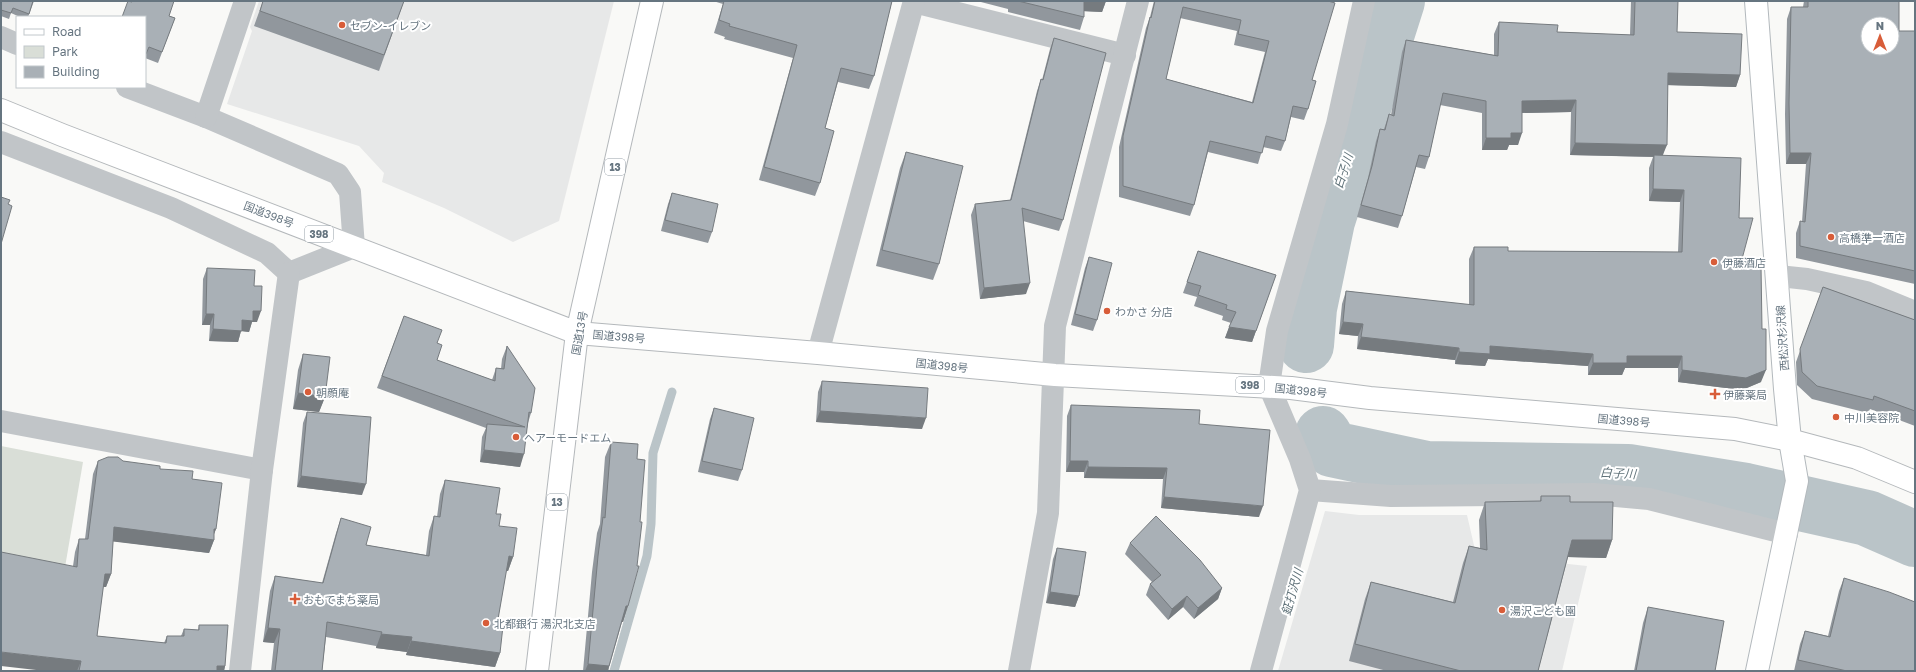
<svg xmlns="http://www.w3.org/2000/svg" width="1916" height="672" font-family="'Golos Text','Noto Sans JP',sans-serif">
	<rect width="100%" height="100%" fill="#f9f9f7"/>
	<!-- built -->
	<g fill="#e7e8e8">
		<path d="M259,1H614L559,221L513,242L444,208L382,182L384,173L359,146L227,104L252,31L250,27Z"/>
		<path d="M1325,511L1359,515H1467L1476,554L1587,566L1562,671H1278Z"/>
	</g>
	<!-- green -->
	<path fill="#d9ded7" d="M1,446L83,462L64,573L1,560Z"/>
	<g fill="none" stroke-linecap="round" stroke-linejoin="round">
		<!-- stream -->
		<path stroke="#bac4c8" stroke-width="9" d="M614,671L647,556L651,524L653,453L672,392"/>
		<!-- river -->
		<g stroke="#bac4c8" stroke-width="56">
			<path d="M1306,345L1309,308L1327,221L1397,1"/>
			<path d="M1323,434L1332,449L1426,469L1628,472L1746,491L1867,518L1915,539"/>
		</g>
		<!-- secondary casing -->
		<g stroke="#b3b9bd" stroke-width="24">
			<path id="secondary" d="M1756,1L1785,389L1790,440L1797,481L1757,671"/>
		</g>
		<!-- highway casing -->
		<g stroke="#b4b8bb" stroke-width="24">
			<g id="highway">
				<path d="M1,110L62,135L577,333L818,353L1055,375L1291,388L1370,398L1735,429L1790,440L1857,458L1915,482"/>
				<path d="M537,671L577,333L652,1"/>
			</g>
		</g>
		<!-- street -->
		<g stroke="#c1c5c8" stroke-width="22">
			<path d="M914,2L1125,55"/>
			<path d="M1,37L17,44"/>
			<path d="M127,87L206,117L338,174L350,192L354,247L289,273"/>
			<path d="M206,117L245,1"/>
			<path d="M1,142L171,208L267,253L289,273"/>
			<path d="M1778,276L1807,279L1866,292L1915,312"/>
			<path d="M818,353L914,1"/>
			<path d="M1,421L262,470"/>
			<path d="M1310,490L1391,496L1594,494L1649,499L1787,534"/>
			<path d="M240,671L262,470L289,273"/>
			<path d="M1019,671L1048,513L1055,326L1138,1"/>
			<path d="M1261,671L1310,490L1300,459L1269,386L1277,331L1337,124L1364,1"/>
		</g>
		<!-- secondary -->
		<use href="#secondary" stroke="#fff" stroke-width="22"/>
		<!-- highway -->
		<use href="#highway" stroke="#fff" stroke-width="22"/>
	</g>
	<!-- wall -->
	<g fill="#91979d" fill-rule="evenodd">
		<path d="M1,1H34L28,17H20L11,13L9,19L1,16Z"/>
		<path d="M263,1H404L379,71L254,26Z"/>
		<path d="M713,1H892L874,76L869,89L838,82L825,128L820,183L815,196L759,180L793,58L724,39L725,37L714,33L723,4Z"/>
		<path d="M977,1H1106L1102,12L1084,11V17L1080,30L1008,12V9Z"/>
		<path d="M1154,1H1328L1312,80L1308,109L1304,120L1291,117L1285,141L1281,151L1263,147L1258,164L1208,152L1194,205L1190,216L1119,197V147L1146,28L1150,17ZM1180,18L1237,31L1234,45L1265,52L1252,102L1166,79Z"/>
		<path d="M1631,1H1678L1677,32L1740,75L1736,87L1668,85L1663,156L1739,218L1742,259L1761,382L1742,390L1678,382V368H1625L1622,375H1588V366L1488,359L1485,366L1455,364V360L1357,349L1358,336L1339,334L1342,304L1346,291L1469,305V259L1474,247L1508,251L1678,252L1680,202L1649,201V168L1653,157L1570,155L1571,112L1522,113L1518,145H1509L1507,150H1482V113L1440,105L1429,157L1425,169L1416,167L1402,216L1398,228L1357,217L1368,178L1376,141L1380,129H1384L1389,114L1391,115L1402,52L1406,40L1494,55V34L1499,22L1557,32L1630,35Z"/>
		<path d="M1804,1H1899V31H1915V284L1796,258V233L1800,221L1802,222L1806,164H1786L1785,114L1787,19L1791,7H1803Z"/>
		<path d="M132,2L175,18L158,63L145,58V17Z"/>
		<path d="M1054,38L1063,220L1059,231L1023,221L1026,294L980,299L971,215L975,204L1010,200L1037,91L1041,79L1042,80L1050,49Z"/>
		<path d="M906,152L939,264L933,280L876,266L900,168Z"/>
		<path d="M672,193L712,232L708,243L661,231L668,204Z"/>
		<path d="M1198,251L1276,275L1252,342L1225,338L1231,323L1222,320L1223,316L1194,306L1197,297L1183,293Z"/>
		<path d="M1089,257L1097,320L1093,331L1071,325L1085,268Z"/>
		<path d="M207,268L254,286L257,322H252L249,332L241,331L238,342L209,341L210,325H202L203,279Z"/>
		<path d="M1823,287L1915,320V426L1870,409L1868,413L1812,399L1797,385L1796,362Z"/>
		<path d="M404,316L437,360L492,380L496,368L501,369L502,359L507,346L531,413L528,423L520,467L480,462L482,437L486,428L377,388Z"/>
		<path d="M303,354L325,397L319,412L293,409L298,370Z"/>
		<path d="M822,381L922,429L816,422L818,392Z"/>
		<path d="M1071,405L1199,424L1259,517L1161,508L1163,479L1084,478V472H1066L1067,416Z"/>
		<path d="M714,408L742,470L738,481L698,472L710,419Z"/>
		<path d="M307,412L362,495L297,487L303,423Z"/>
		<path d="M611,442L628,606L623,622H622L608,671H583L592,572L597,533L600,524L605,457Z"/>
		<path d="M98,461H123L160,469L192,479L216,529L214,534V540L209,553L113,541L111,574L106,587H103L97,636L164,643L167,636H181L184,629L198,630L199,625L225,666L224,671H45L73,566L75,552L79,539H85L93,474Z"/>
		<path d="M445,480L496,514L499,526L513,557L508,571H506L497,625L500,653L495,667L406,655L407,652L376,648V646L326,637L322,671H271L274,643L263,642L270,591L275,576L322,583L336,533L341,518L366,545L426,555L429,531L434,516L437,517L440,494Z"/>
		<path d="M1541,496L1570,502L1612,540L1606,558L1568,557L1538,671H1387L1349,661L1365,599L1371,582L1453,602L1463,563L1469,546L1480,548L1479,520L1485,502L1540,501Z"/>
		<path d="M1130,543L1222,588L1218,599L1194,619L1183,607L1168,620L1146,595L1150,584L1152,582L1125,554Z"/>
		<path d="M1057,548L1079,596L1075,607L1046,603L1053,559Z"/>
		<path d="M1844,578L1915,671H1794L1800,644L1805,631L1828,636L1839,591Z"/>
		<path d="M1648,607L1715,671H1634L1643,623Z"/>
	</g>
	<!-- shaded-wall -->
	<g fill="#767b7f">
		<path d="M1083,1H1106L1102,12L1080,11Z"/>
		<path d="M1668,73L1740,75L1736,87L1664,85Z"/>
		<path d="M1576,100L1571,112L1518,113L1522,101Z"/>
		<path d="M1511,133H1522L1518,145H1509L1507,150H1482L1486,138Z"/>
		<path d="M1575,143L1667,145L1662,157L1570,155Z"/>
		<path d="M1790,153H1811L1806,164H1786Z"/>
		<path d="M1653,189L1684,190L1680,202L1649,201Z"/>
		<path d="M1030,283L1026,294L980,299L984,288Z"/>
		<path d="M253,311H261L257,322H252L249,332L241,331L238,342L209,341L213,329L242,320Z"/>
		<path d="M206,314H214L210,325H202Z"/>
		<path d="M1343,322L1363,324L1358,336L1339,334Z"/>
		<path d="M1229,327L1256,331L1252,342L1225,338Z"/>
		<path d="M1361,337L1459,348L1455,360L1357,349Z"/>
		<path d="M1490,346L1593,354L1588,366L1488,359L1485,366L1455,364L1459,352Z"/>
		<path d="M1627,356H1682L1678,368H1625L1622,375H1588L1593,363Z"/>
		<path d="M1682,370H1766L1761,382L1742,390L1678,382Z"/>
		<path d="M298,393L325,397L319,412L293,409Z"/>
		<path d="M820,411L926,418L922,429L816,422Z"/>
		<path d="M484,450L524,454L520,467L480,462Z"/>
		<path d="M1070,461H1088L1084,472H1066Z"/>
		<path d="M1088,467L1167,468L1163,479L1084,478Z"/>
		<path d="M301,476L366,484L362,495L297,487Z"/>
		<path d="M1164,497L1263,506L1259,517L1161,508Z"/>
		<path d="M114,527L214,529H216L212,539L214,540L209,553L109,541Z"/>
		<path d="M1572,540H1612L1606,558L1566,557Z"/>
		<path d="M509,556L513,557L508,571H504Z"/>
		<path d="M105,574H111L106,587H100Z"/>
		<path d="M1222,588L1218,599L1194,619L1198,608Z"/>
		<path d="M1050,592L1079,596L1075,607L1046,603Z"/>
		<path d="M1187,596L1183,607L1168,620L1172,609Z"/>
		<path d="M626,606H628L623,622H621Z"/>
		<path d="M268,628L280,629L274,643L263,642Z"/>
		<path d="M381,634L412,637L407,652L376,648Z"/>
		<path d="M411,641L500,653L495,667L406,655Z"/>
		<path d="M1,652L81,661L77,671H45L1,666Z"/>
		<path d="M588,664L609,666L608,671H585Z"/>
		<path d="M217,666H225L224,671H215Z"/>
	</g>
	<!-- building -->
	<g fill="#a9b0b6" stroke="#767b7f" fill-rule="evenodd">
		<path d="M1,1H33L29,14L13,8L11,13L1,10Z"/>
		<path d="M128,1L132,2V1H174L169,16L175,18L162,52L149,47L146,54H145V17H122Z"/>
		<path d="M263,1H404L384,55L260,11Z"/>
		<path d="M724,1H892L874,76L841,68L825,128L834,131L820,183L764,167L797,45L729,26L730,24L719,20Z"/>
		<path d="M1018,1H1084V17Z"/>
		<path d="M1155,1H1328L1335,3L1312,80L1316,81L1308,109L1293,106L1285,141L1266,136L1262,153L1210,141L1194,205L1123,186V136L1150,17L1151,18ZM1183,7L1241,20L1238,34L1269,41L1253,103L1166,79Z"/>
		<path d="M1635,1H1678L1677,32L1742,34L1740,75L1668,73L1667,145L1575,143L1576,100L1522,101V133H1511V138H1486V101L1443,93L1429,157L1419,155L1402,216L1361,205L1372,166L1380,129L1385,130L1389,114L1394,116L1406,40L1498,56L1499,22L1558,25L1557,32L1634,35Z"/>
		<path d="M1808,1H1899V31H1915V271L1800,246V221L1805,222L1811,153H1790L1789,103L1791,7H1808ZM1868,24H1892V48H1868Z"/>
		<path d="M1054,38L1106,53L1063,220L1022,208L1030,283L984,288L975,204L1011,200L1041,79L1043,80Z"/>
		<path d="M906,152L963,166L939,264L882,250Z"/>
		<path d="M1654,155L1741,158L1739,218H1753L1742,259L1761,266L1762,329H1766V370L1746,378L1682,370V356H1627V363H1593V354L1490,346V354L1459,352V348L1361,337L1363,324L1343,322L1346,291L1474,305V247H1508V251L1682,252L1684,190L1653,189Z"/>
		<path d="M672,193L718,204L712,232L665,220Z"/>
		<path d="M1,197L10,200L8,204L12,206L1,244Z"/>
		<path d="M1198,251L1276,275L1256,331L1229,327L1236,312L1226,309L1227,305L1198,295L1201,286L1187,282Z"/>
		<path d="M1089,257L1112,263L1097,320L1075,314Z"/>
		<path d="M207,268L255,270L254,286H262L261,311H253V321L242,320V331L213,329L214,314H206Z"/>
		<path d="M1823,287L1915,320V411L1874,396L1873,400L1817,386L1802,372L1800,349Z"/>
		<path d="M404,316L442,330L437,343L442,345L437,360L495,381L496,368L504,369L507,346L535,388L531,413L529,412L524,454L484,450L487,424L525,427L382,376Z"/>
		<path d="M303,354L330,357L325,397L298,393Z"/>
		<path d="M822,381L928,388L926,418L820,411Z"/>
		<path d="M1071,405L1200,410L1199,424L1270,430L1263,506L1164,497L1167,468L1088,467V461H1070Z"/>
		<path d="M714,408L754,418L742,470L702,461Z"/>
		<path d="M307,412L371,417L366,484L301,476Z"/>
		<path d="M611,442L638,444L637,459L645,460L640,522H642L637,566H639L628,606H626L609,666L588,664L598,556L603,517L605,518Z"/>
		<path d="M108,457H118L123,461L160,466V469L193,471L192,479L222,483L216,529H214V540L114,527L111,574H105L97,636L166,643L167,636H184V629L199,630V625H228L225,666H217V671H79L81,661L1,652V552L77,567L79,539H88L98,461Z"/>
		<path d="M445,480L500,488L496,514H501L499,526L517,528L513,557L509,556L497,625L503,626L500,653L411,641L412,637L381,634L382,632L327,622L322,671H275L280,629L268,628L275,576L323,583L341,518L371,527L366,545L429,556L434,516L440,517Z"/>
		<path d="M1541,496H1570V502H1613L1612,540H1572L1538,671H1461L1355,644L1371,582L1455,603L1469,546L1487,550L1485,502L1541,501Z"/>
		<path d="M1156,516L1200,560L1222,588L1198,608L1187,596L1172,609L1150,584L1161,575L1130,543Z"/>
		<path d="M1057,548L1086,552L1079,596L1050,592Z"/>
		<path d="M1844,578L1889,592L1915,602V671H1847L1798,660L1805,631L1830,637Z"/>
		<path d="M1648,607L1724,621L1715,671H1636Z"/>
	</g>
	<!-- markers -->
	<g fill="#d85d39" stroke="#fff" stroke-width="1.5">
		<circle cx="342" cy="25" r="4"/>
		<circle cx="1831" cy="237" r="4"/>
		<circle cx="1714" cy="262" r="4"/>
		<circle cx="1107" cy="311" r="4"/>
		<circle cx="308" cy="392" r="4"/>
		<path d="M1713 388h4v4h4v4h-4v4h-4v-4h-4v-4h4z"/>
		<circle cx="1836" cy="417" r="4"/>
		<circle cx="516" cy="437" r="4"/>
		<path d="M293 593h4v4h4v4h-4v4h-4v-4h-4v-4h4z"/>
		<circle cx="1502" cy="610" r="4"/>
		<circle cx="486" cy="623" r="4"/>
	</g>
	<g text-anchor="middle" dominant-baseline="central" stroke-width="4" stroke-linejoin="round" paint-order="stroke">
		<!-- shield labels -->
		<g fill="#fff" stroke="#949ea6" stroke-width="1">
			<rect x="605" y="159" width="20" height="16" rx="3"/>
			<rect x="305" y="226" width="28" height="16" rx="3"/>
			<rect x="1236" y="377" width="28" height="16" rx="3"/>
			<rect x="547" y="494" width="20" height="16" rx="3"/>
		</g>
		<g font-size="10" font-weight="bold" fill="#667580">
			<text x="615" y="167">13</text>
			<text x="319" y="234">398</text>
			<text x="1250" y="385">398</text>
			<text x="557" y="502">13</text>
		</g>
		<!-- poi labels -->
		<g font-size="11" fill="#667580" stroke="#fff" text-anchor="start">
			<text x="350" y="25">セブン-イレブン</text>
			<text x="1839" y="237">高橋準一酒店</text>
			<text x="1722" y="262">伊藤酒店</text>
			<text x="1115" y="311">わかさ 分店</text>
			<text x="316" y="392">朝顔庵</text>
			<text x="1723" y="394">伊藤薬局</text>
			<text x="1844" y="417">中川美容院</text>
			<text x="524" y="437">ヘアーモードエム</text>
			<text x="303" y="599">おもてまち薬局</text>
			<text x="1510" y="610">湯沢こども園</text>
			<text x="494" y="623">北都銀行 湯沢北支店</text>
		</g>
		<!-- street labels -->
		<g font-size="11" fill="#667580" stroke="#fff">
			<text transform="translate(269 214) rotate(21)">国道398号</text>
			<text transform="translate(579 333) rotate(-80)">国道13号</text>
			<text transform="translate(619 336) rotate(5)">国道398号</text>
			<text transform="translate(1782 338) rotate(-94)">西松沢杉沢線</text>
			<text transform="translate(942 365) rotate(6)">国道398号</text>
			<text transform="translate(1301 390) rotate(6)">国道398号</text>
			<text transform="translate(1624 420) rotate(5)">国道398号</text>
		</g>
		<!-- water labels -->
		<g font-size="12" font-style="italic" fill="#61737a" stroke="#fff">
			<text transform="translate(1343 171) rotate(-72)">白子川</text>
			<text transform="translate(1618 473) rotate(3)">白子川</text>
			<text transform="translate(1292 592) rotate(-74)">鉦打沢川</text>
		</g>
	</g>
	<!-- border -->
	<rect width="1916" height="672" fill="none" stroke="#667580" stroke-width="4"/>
	<!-- legend -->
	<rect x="16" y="16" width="130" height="72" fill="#ffffff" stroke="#c2c8cc"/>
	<rect x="24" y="29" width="20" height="6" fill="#ffffff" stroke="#c2c8cc"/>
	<text x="52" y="36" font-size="12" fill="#667580">Road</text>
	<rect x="24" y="46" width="20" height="12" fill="#d9ded7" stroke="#c2c8cc"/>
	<text x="52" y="56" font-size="12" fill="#667580">Park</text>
	<rect x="24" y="66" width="20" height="12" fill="#a9b0b6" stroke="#c2c8cc"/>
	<text x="52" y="76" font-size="12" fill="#667580">Building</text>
	<!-- north arrow -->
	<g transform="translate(1880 36)"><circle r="19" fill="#ffffff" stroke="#c2c8cc"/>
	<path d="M0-3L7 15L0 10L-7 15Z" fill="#d85d39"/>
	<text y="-6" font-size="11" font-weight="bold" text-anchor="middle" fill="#667580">N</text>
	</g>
</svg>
